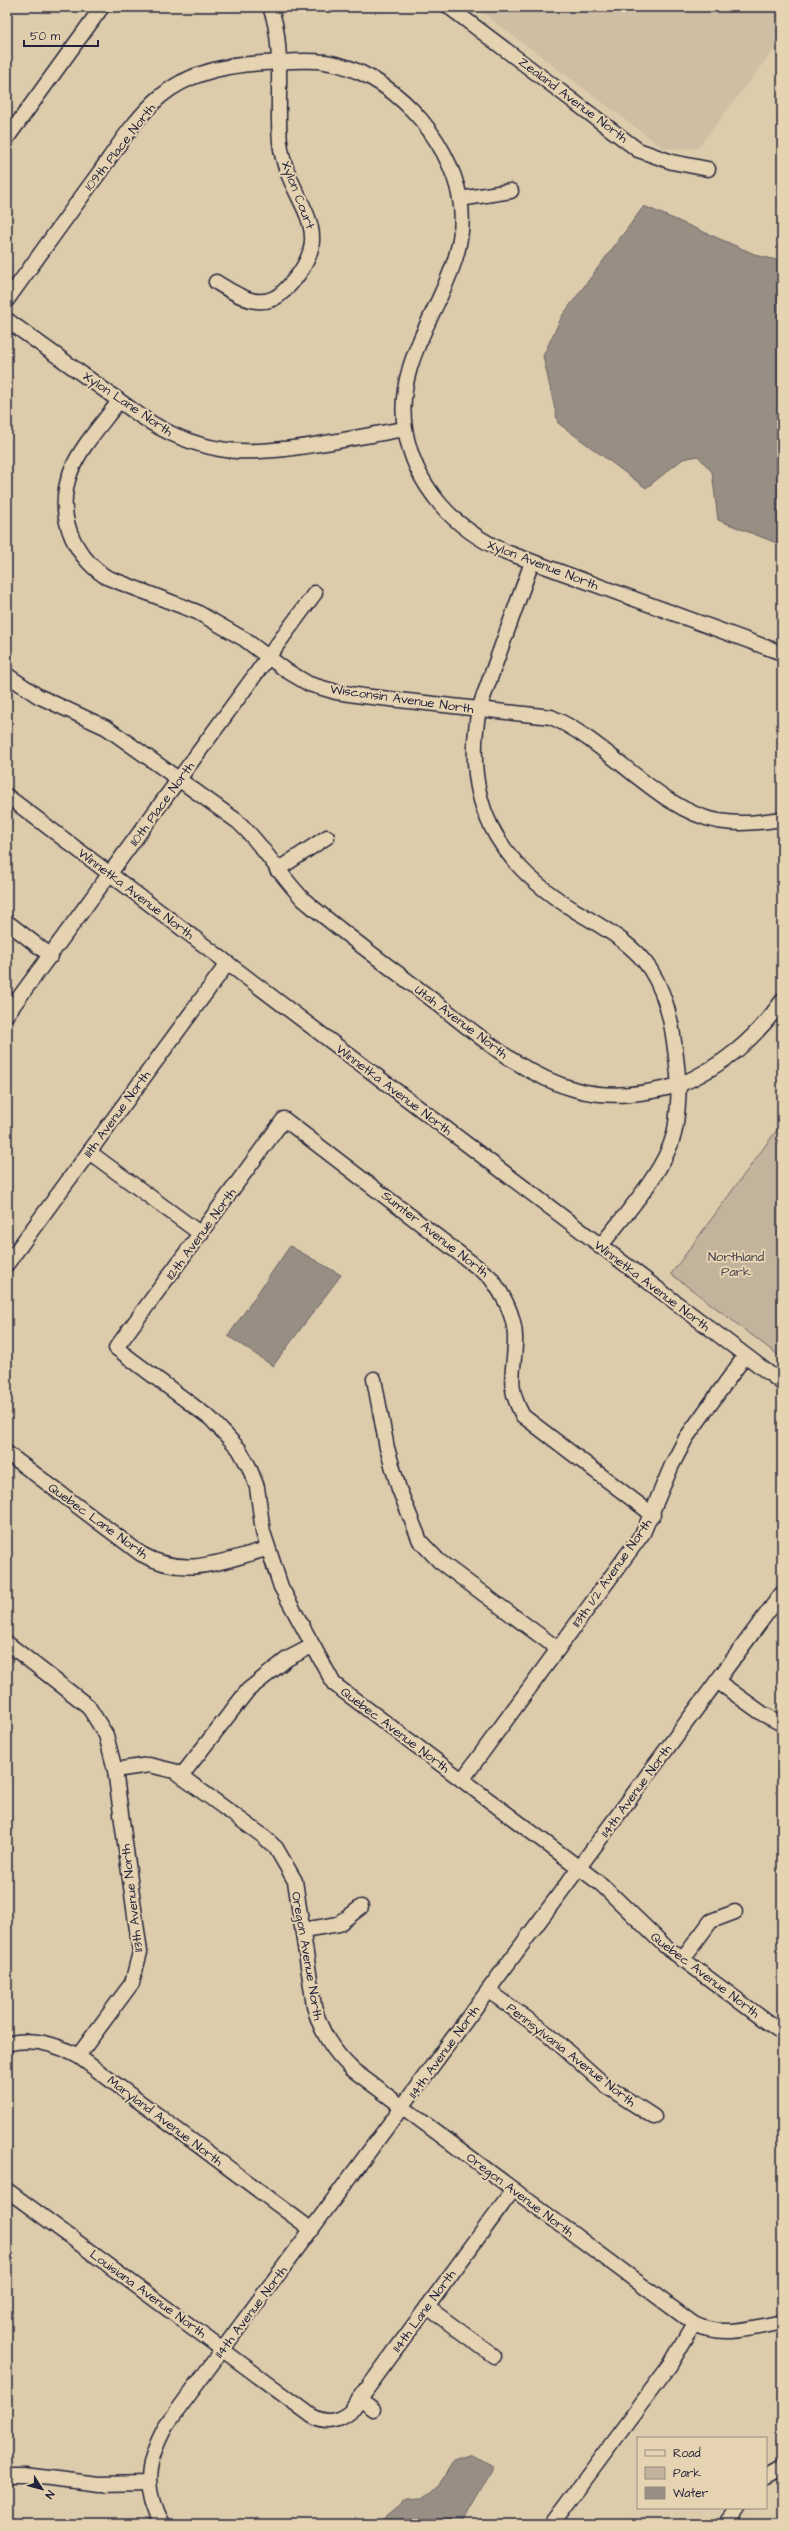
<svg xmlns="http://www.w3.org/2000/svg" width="789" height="2531" font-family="'Architects Daughter',sans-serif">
	<rect width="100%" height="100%" fill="#ddccac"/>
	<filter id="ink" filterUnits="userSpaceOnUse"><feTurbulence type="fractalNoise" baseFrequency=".025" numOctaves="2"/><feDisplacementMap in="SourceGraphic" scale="8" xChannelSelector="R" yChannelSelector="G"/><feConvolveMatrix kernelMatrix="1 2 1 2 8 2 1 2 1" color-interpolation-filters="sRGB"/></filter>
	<g filter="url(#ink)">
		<!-- built -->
		<path fill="#cebea3" d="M475,7H782V39L698,148H663Z"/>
		<!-- green -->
		<path fill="#c2b39c" stroke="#726a6c" d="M782,1123V1358L671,1274Z"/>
		<!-- water -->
		<g fill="#988e83" stroke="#696366">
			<path d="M644,206L759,256L782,261V545L718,520L712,472L698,456L683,459L646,488L558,423L543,356L562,316Z"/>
			<path d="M290,1246L341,1275L273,1366L228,1336Z"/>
			<path d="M472,2454L494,2468L462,2524H390L383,2519L406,2500C432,2501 442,2482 453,2460Z"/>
		</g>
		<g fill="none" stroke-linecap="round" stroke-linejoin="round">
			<!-- minor casing -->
			<g stroke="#22223b" stroke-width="17">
				<g id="minor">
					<path d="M449,7L638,150L672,162L708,169"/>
					<path d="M7,138L102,7"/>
					<path d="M460,199L511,191"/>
					<path d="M216,282C237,295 262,313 284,291C346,229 287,206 280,142C276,102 285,43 270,7"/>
					<path d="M7,300C38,257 68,215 99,173C118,146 136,117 161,96C189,72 227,65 263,63C284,62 305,59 325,62C390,71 449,137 460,199C475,280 391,343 405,429C415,487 454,529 506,552L782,653"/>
					<path d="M7,320L142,417C166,433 191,444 220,449C271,458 353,437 405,429"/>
					<path d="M119,401C103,423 81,446 71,471C55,512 71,553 106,577L197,612L244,639L287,671L309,684L336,692L363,696L551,717C609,742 660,811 718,821C740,825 761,822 782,819"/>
					<path d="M7,675L38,696L107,728L237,821C263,844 279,875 304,900C344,934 387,965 429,997C475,1032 520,1075 577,1090C611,1099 645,1094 679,1085C675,1046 672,1003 650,969C632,942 600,926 574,910C496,862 462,801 479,709L532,562"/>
					<path d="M7,796L782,1383"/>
					<path d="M277,870L327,837"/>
					<path d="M7,922L51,956"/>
					<path d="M7,1014L315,593"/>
					<path d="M89,1152L201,1234"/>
					<path d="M600,1247C624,1215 664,1173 674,1134C678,1118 678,1102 679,1085C723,1066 754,1040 782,1001"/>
					<path d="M7,1264L227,964"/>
					<path d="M374,1379L387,1448L399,1489L420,1541L439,1561L558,1649"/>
					<path d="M7,1453L141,1554C186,1579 221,1561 267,1549"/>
					<path d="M653,1515L523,1416C504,1382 516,1370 515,1336C514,1313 503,1294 490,1277L284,1119L116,1348L211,1419L239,1449L249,1467L257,1487L263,1532L281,1587L334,1684L602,1885L665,1946L782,2033"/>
					<path d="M7,1643L88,1706L106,1735L115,1770L140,1952L132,1983L78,2056"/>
					<path d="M717,1681L763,1714L782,1724"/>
					<path d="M115,1770L149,1765L174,1771L263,1836L276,1848L295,1881L314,2006C321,2033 333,2051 353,2070L694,2324C722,2338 753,2328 782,2322"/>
					<path d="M182,1775L248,1690L287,1659L312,1646"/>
					<path d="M462,1780L643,1533L672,1465L686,1438L745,1356"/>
					<path d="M303,1930L339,1924L361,1907"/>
					<path d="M682,1960L711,1921L735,1912"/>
					<path d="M489,1991L548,2034L606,2086L654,2117"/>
					<path d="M7,2044C32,2037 56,2044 78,2056L312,2230"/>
					<path d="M7,2190L312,2416C326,2424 338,2422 350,2412L513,2190"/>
					<path d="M427,2307L494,2356"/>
					<path d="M359,2399L373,2409"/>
					<path d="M7,2475H25L99,2484L149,2483"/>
					<path d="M766,2477L782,2468"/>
					<path d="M162,2524C142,2488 147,2460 166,2426L782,1593"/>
					<path d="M552,2524L670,2365L694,2324"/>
					<path d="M726,2524L738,2508"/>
				</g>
			</g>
			<!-- minor -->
			<use href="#minor" stroke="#e5d3b1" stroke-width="14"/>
		</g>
	</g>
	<g text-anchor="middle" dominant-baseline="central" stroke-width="4" stroke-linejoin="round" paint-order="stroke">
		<!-- street labels -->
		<g font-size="13" fill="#22223b" stroke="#e5d3b1">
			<text transform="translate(573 100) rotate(37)">Zealand Avenue North</text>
			<text transform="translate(120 147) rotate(-52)">109th Place North</text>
			<text transform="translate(298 195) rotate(69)">Xylon Court</text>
			<text transform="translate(128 404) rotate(34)">Xylon Lane North</text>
			<text transform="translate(543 565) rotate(21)">Xylon Avenue North</text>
			<text transform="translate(402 699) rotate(8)">Wisconsin Avenue North</text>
			<text transform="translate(162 804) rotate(-54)">110th Place North</text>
			<text transform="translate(136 894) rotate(37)">Winnetka Avenue North</text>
			<text transform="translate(461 1022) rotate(37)">Utah Avenue North</text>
			<text transform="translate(394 1090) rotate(37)">Winnetka Avenue North</text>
			<text transform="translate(117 1114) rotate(-54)">111th Avenue North</text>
			<text transform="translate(201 1234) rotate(-54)">112th Avenue North</text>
			<text transform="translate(435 1234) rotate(38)">Sumter Avenue North</text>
			<text transform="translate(652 1286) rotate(37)">Winnetka Avenue North</text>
			<text transform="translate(98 1521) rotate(36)">Quebec Lane North</text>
			<text transform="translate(612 1573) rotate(-55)">113th 1/2 Avenue North</text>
			<text transform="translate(395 1730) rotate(37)">Quebec Avenue North</text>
			<text transform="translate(636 1791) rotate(-54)">114th Avenue North</text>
			<text transform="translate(132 1898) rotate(-97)">113th Avenue North</text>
			<text transform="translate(307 1956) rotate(80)">Oregon Avenue North</text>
			<text transform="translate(705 1975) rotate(37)">Quebec Avenue North</text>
			<text transform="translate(444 2052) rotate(-54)">114th Avenue North</text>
			<text transform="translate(571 2055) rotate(38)">Pennsylvania Avenue North</text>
			<text transform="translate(165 2121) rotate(37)">Maryland Avenue North</text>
			<text transform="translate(520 2195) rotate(37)">Oregon Avenue North</text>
			<text transform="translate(148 2294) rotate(36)">Louisiana Avenue North</text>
			<text transform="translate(424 2311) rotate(-54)">114th Lane North</text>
			<text transform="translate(251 2312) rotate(-53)">114th Avenue North</text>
		</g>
		<!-- park labels -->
		<g font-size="13" fill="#423f4e" stroke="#e5d3b1">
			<text x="736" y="1257">Northland<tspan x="736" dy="15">Park</tspan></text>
		</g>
	</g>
	<!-- margin -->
	<rect width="789" height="2531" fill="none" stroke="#e5d3b1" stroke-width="24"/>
	<rect x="12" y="12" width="765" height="2507" fill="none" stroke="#22223b" stroke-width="1.5" filter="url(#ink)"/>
	<!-- legend -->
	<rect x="637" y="2437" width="130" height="72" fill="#e5d3b1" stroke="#978c82"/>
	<rect x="645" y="2450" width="20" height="6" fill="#e5d3b1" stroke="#978c82"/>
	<text x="673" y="2457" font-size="12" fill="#22223b">Road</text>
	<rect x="645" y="2467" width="20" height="12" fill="#c2b39c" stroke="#978c82"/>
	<text x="673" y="2477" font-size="12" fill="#22223b">Park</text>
	<rect x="645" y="2487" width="20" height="12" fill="#988e83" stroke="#978c82"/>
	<text x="673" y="2497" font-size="12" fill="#22223b">Water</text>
	<!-- north arrow -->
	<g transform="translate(42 2489) rotate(126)" stroke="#e5d3b1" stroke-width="3" paint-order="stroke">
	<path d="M0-3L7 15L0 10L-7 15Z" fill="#22223b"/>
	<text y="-6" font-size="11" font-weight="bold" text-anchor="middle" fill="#22223b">N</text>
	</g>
	<!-- scale -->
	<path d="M24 40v6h74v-6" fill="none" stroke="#22223b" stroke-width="2"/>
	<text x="30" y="40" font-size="12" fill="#22223b" stroke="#e5d3b1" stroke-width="3" paint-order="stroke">50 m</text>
</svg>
